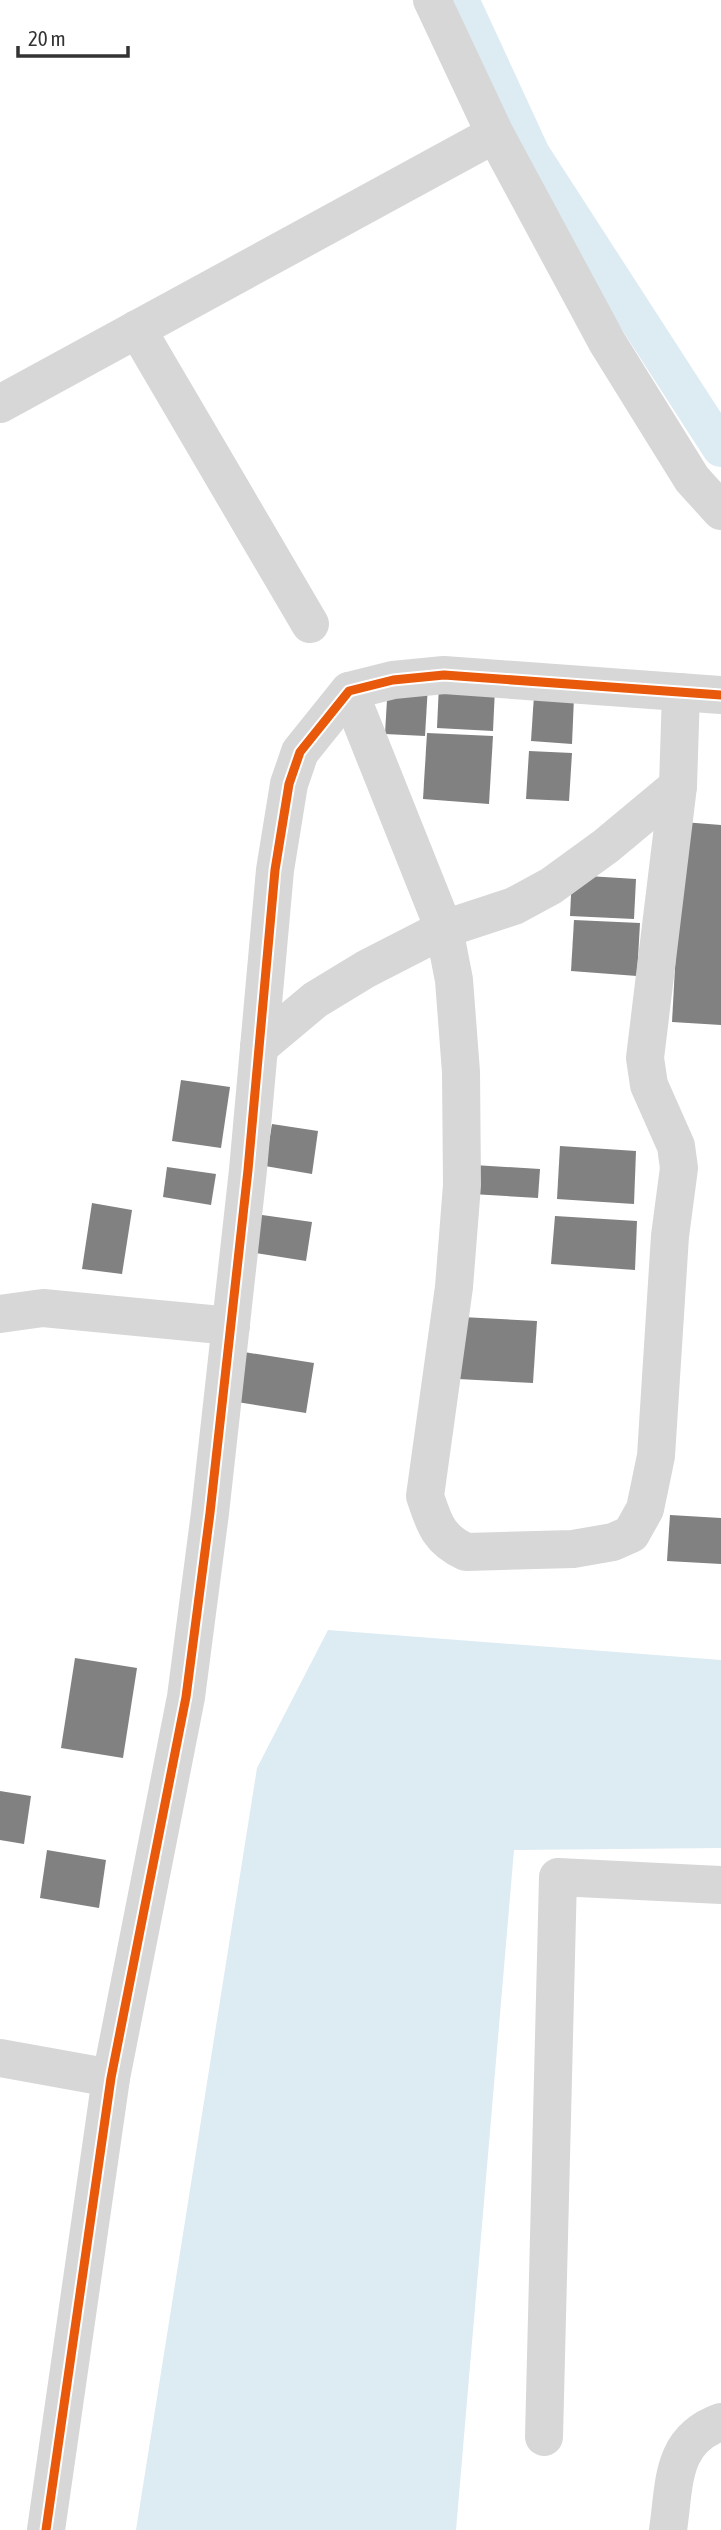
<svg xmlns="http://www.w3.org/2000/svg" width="721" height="2530" font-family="'Asap Condensed',sans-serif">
	<rect width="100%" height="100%" fill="#fff"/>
	<!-- water -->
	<path fill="#ddebf3" d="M328,1630L721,1660V1848L514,1850L456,2530H136L257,1768Z"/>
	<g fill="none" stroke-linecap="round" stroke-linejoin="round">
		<!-- canal -->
		<path stroke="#ddebf3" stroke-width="38" d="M460,0L531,154L721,448"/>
	</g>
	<!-- building -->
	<g fill="#818181">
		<path d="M388,682L428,685L425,736L385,734Z"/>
		<path d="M439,685L495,688L493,731L437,728Z"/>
		<path d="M534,695L574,697L572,744L531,741Z"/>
		<path d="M427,733L493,736L489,804L423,799Z"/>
		<path d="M529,751L572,753L569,801L526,799Z"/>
		<path d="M683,822L721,825V1025L672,1022Z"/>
		<path d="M572,875L636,879L634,919L570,916Z"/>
		<path d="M574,920L640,923L637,976L571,971Z"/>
		<path d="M181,1080L230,1087L221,1148L172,1141Z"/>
		<path d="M272,1124L318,1131L312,1174L265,1166Z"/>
		<path d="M560,1146L636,1151L634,1204L557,1199Z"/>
		<path d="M474,1165L540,1169L538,1198L472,1194Z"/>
		<path d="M167,1167L216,1174L211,1205L163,1197Z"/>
		<path d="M92,1203L132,1210L122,1274L82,1269Z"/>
		<path d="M255,1214L312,1222L306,1261L249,1252Z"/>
		<path d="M555,1216L637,1221L635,1270L551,1264Z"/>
		<path d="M462,1317L537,1321L533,1383L458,1379Z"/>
		<path d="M244,1352L314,1363L306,1413L237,1402Z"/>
		<path d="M670,1515L721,1518V1564L667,1561Z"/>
		<path d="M75,1658L137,1668L123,1758L61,1748Z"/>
		<path d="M0,1791L31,1796L24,1844L0,1840Z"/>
		<path d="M47,1850L106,1860L99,1908L40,1898Z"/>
	</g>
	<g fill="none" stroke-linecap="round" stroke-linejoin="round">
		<!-- minor -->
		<g stroke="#d7d7d7" stroke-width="38">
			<path d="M432,0L495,134L607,342L692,479L721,511"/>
			<path d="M137,329L310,624"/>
			<path d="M0,404L495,134"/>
			<path d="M349,691L444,929L454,980L461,1072L462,1185L454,1287L425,1496C434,1523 438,1539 466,1552L573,1549L613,1542L631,1534L645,1509L656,1456L670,1236L679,1168L676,1146L649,1085L645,1058L678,786L681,692"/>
			<path d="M259,1047L315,1000L366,969L444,929L514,906L551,886L606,846L678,786"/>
			<path d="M0,1314L43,1308L231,1326"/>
			<path d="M0,2058L111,2078"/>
			<path d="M544,2437L558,1877L721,1885"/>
			<path d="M46,2530L111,2078L186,1697L210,1513L248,1170L275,870L289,784L300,752L349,691L393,680L444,675L721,695"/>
			<path d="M668,2530C675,2484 670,2440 721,2422"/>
		</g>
		<!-- cycleway casing -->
		<g stroke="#fff" stroke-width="13">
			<path id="cycleway" d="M46,2530L111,2078L186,1697L210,1513L248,1170L275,870L289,784L300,752L349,691L393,680L444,675L721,695"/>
		</g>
		<!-- cycleway -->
		<use href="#cycleway" stroke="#e8590c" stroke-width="9"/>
	</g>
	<!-- scale -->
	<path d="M18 46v10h110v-10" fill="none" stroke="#333333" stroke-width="3.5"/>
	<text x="28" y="46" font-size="21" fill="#333333" stroke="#ffffff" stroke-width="5" paint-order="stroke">20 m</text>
</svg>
